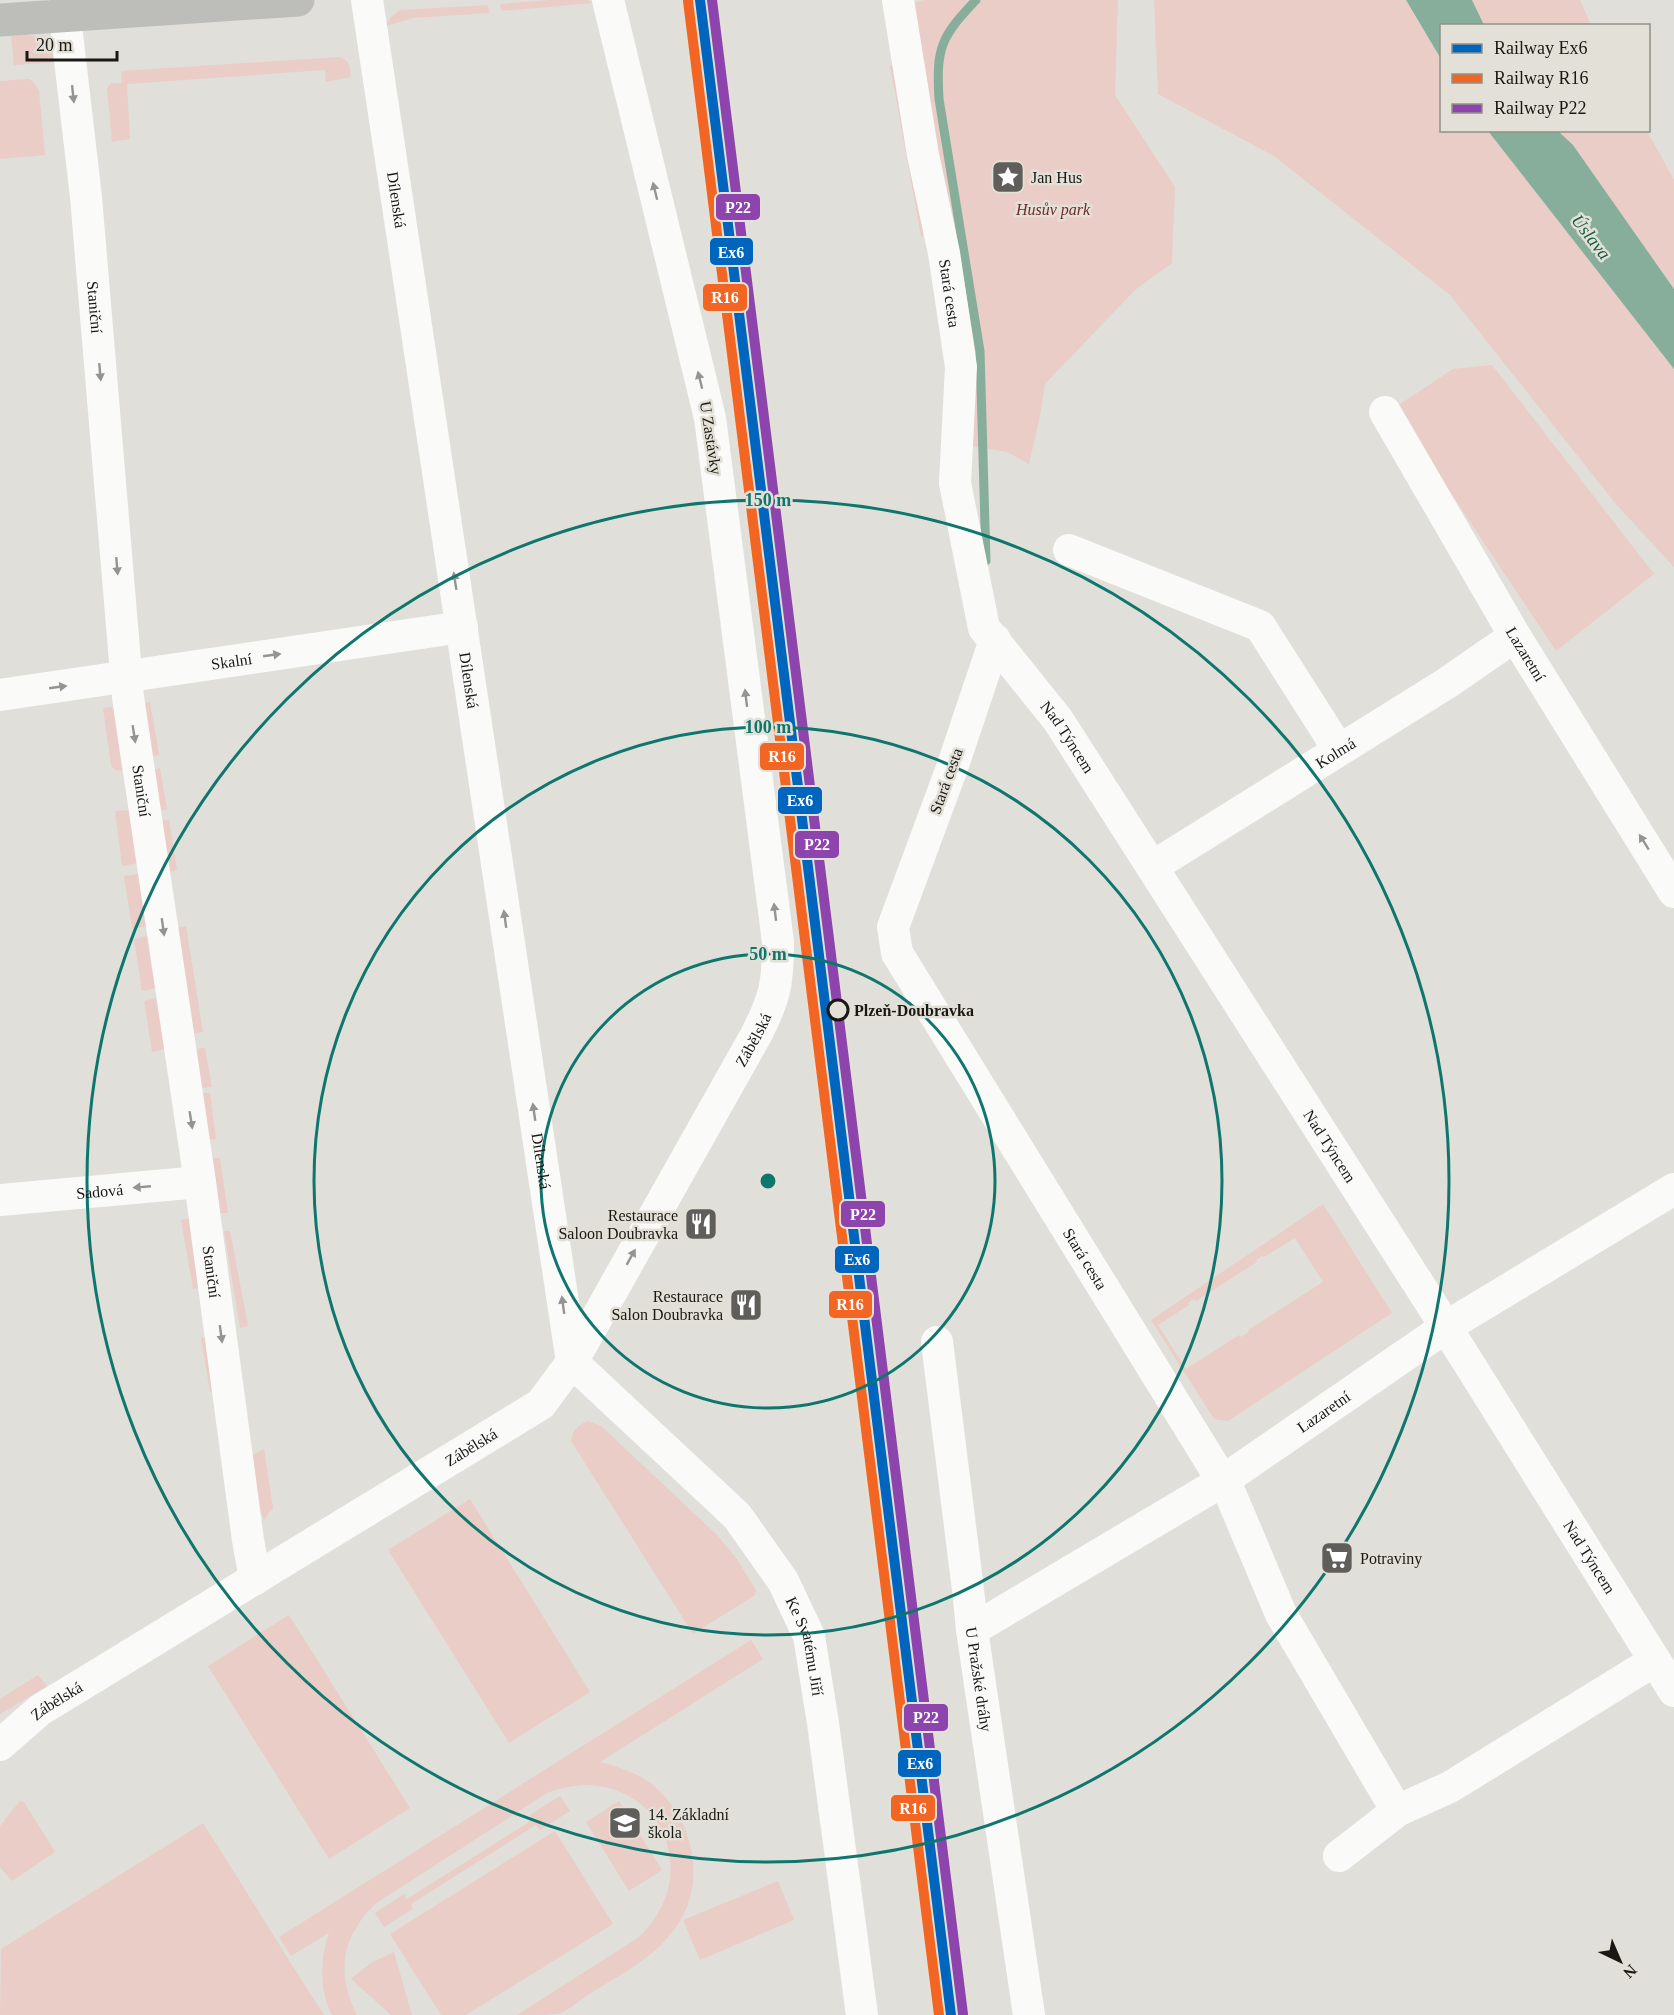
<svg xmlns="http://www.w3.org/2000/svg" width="1674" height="2015" font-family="'Times New Roman',serif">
	<rect width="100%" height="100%" fill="#e0dfda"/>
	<!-- green -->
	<g fill="#eacdc7" fill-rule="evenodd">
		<path d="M549,0H587L594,3L501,11L500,4Z"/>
		<path d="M925,0H1118L1115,95L1175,187L1172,263L1135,290L1045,384L1039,421L1029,464L1007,452L958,444L900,7Z"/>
		<path d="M1154,0H1406L1441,59L1442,130L1488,131L1674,369V567L1615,503L1450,295L1274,156L1158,94Z"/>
		<path d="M1472,0H1580L1591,25H1484Z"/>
		<path d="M488,5L489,13L413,18L386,26L390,18L400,10Z"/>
		<path d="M22,34C39,35 53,46 59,62L14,65L11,36Z"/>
		<path d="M339,57C350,60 350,67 351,77L326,82L325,70L127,84L130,139L112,142L107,88L111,83H122L121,71Z"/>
		<path d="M893,65L924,235L921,236L890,66Z"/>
		<path d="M29,79L34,83L39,91L45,155L0,159V81Z"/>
		<path d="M1558,131H1647L1674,180V289L1573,145Z"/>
		<path d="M1492,365L1654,574L1556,651L1394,408L1453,369Z"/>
		<path d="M150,702L159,755L148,757L140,704Z"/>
		<path d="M112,707L114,712L122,771L115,770L111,765L103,708Z"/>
		<path d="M160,768L167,809L158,811L150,771Z"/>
		<path d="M130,810L137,863L122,866L115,811Z"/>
		<path d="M169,820L177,870L167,872L159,821Z"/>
		<path d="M139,874L146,926L132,929L124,876Z"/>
		<path d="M186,926L203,1032L193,1034L174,928Z"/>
		<path d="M148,936L156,988L142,991L134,939Z"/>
		<path d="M156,998L165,1049L152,1052L144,1001Z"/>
		<path d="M205,1048L212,1087L202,1088L195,1049Z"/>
		<path d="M202,1093H210L216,1139L209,1140Z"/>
		<path d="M213,1158H220L228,1213H220Z"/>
		<path d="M1323,1204L1392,1313L1228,1421L1214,1419L1151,1320ZM1295,1238L1323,1282L1248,1330L1249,1332L1241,1337L1239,1335L1186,1369L1158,1325L1189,1305L1188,1303L1194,1299L1196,1301L1257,1262L1256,1260L1262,1256L1264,1257Z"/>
		<path d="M194,1217L206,1287L193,1289L181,1220Z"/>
		<path d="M224,1231H230L248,1326L240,1328Z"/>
		<path d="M211,1336L219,1390L210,1392L201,1338Z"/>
		<path d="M588,1421L601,1426L717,1535L736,1558L756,1590L755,1595L693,1634L571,1441C572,1431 579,1424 588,1421Z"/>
		<path d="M264,1449L273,1508L264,1520L259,1507L251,1456Z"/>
		<path d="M470,1499L590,1692L509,1743L388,1550Z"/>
		<path d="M289,1615L410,1808L329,1859L208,1666Z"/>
		<path d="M751,1640L763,1659L600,1762C615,1766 632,1771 646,1780C690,1810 708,1875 680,1921C659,1956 621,1974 588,1995C579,2001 568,2011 558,2014C549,2015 527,2015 517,2015L639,1937C714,1864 645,1755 547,1793L375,1904C342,1937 335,1972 357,2015H332C319,1990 320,1959 329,1933L291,1956L279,1937Z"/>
		<path d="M38,1675L47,1686L0,1714V1699Z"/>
		<path d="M560,1796L570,1811L540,1830L536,1825L411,1904L413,1909L384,1927L375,1913L404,1894L407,1899L532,1820L530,1815Z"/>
		<path d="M20,1801L24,1802L55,1852L12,1881L0,1867V1826Z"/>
		<path d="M619,1801L662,1870L629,1891L586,1822Z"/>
		<path d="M203,1823C244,1887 283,1952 324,2015H0L1,1949Z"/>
		<path d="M555,1831L613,1924L466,2015H441L390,1934Z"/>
		<path d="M778,1881L794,1920L700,1960L683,1920Z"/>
		<path d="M394,1952L412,2015H391L351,1979L371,1963Z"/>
	</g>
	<!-- water -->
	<g fill="#86ae9a">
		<path d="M1406,0H1472L1484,25L1442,26L1441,59Z"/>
		<path d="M1488,131H1558L1573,145L1674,289V369Z"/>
	</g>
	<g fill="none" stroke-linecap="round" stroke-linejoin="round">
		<!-- stream -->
		<path stroke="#86ae9a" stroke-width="9" d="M976,0C941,37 936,47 939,99L980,351L986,561"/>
		<!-- minor -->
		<g stroke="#fafaf9" stroke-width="32">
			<path id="s1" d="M63,0L86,197L128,697L200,1182L248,1540L255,1579"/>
			<path id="s2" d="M367,0L572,1362"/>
			<path id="s3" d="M898,0L923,155L944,253L961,367L955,483L984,628L1058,720L1446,1327L1674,1691"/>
			<path id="s4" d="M1385,412L1515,636L1674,892"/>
			<path d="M1069,550L1260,626L1339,750"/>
			<path id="s5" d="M995,640L953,765L893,927L897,953L1230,1493L1281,1614L1397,1811"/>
			<path id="s6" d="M0,695L462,627"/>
			<path id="s7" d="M1152,867L1447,683L1515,636"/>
			<path id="s8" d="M0,1200L200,1182"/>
			<path id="s9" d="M937,1342L969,1598L972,1630L1029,2015"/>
			<path id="s10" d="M572,1362L737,1516L783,1581L809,1636L823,1723L862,2015"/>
			<path id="s11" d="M972,1630L1221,1482L1446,1327L1674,1189"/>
			<path id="s12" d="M0,1745L40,1710L541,1404L572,1362L756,1035C775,998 778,984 778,942L710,418L608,0"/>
			<path d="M1339,1856L1397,1811L1450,1787L1654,1661"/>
		</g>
		<!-- major -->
		<path stroke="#bdbdba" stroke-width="33" d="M0,20L298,0"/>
		<!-- rail-1 casing -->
		<g stroke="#e3e1d7" stroke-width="15">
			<path id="rail-1" d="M700,0L951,2015"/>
		</g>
		<!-- rail-2 casing -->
		<g stroke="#e3e1d7" stroke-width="15">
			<path id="rail-2" d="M688,1L939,2015"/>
		</g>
		<!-- rail-3 casing -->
		<g stroke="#e3e1d7" stroke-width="15">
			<path id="rail-3" d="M712,0L963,2014"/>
		</g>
		<!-- rail-1 -->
		<use href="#rail-1" stroke="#0065bd" stroke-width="10"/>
		<!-- rail-2 -->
		<use href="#rail-2" stroke="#f26522" stroke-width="10"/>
		<!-- rail-3 -->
		<use href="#rail-3" stroke="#8e44ad" stroke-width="10"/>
	</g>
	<!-- one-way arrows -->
	<defs><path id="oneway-solid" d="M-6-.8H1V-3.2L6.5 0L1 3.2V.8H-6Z" transform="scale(1.5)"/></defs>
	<g fill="#959492">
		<use href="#oneway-solid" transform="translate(73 94) rotate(84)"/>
		<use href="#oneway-solid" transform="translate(655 191) rotate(-104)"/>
		<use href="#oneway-solid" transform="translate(100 372) rotate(85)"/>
		<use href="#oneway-solid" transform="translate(700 380) rotate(-104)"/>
		<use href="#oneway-solid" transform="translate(117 566) rotate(85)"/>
		<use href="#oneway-solid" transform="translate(455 581) rotate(-99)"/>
		<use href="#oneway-solid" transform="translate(272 655) rotate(-8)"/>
		<use href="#oneway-solid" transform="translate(58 687) rotate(-8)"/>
		<use href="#oneway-solid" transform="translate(746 698) rotate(-97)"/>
		<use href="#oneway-solid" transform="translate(134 734) rotate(81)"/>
		<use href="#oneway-solid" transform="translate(1644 842) rotate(-122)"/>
		<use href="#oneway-solid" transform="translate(775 912) rotate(-97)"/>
		<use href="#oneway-solid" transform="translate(505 919) rotate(-98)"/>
		<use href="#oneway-solid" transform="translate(163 927) rotate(82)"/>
		<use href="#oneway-solid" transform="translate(534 1112) rotate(-98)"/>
		<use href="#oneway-solid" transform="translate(191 1120) rotate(81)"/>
		<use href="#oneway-solid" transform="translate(142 1187) rotate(175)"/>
		<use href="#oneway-solid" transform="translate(631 1257) rotate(-61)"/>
		<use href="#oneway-solid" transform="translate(563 1305) rotate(-98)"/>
		<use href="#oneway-solid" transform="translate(221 1334) rotate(82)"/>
	</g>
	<!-- distance rings -->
	<g fill="none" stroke="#0f766e" stroke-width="3">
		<circle cx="768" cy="1181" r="227"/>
		<circle cx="768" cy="1181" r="454"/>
		<circle cx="768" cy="1181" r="681"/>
	</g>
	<!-- icons -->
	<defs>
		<g id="sight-square" transform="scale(1.725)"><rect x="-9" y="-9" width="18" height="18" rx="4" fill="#5f5e5a" stroke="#e3e1d7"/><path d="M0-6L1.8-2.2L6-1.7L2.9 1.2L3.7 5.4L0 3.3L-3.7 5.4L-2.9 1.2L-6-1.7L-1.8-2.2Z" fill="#fff"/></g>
		<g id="restaurant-square" transform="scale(1.725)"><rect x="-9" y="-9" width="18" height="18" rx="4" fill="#5f5e5a" stroke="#e3e1d7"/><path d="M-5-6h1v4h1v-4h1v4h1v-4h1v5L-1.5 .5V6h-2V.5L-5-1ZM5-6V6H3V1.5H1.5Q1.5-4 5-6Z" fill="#fff"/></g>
		<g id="supermarket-square" transform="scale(1.725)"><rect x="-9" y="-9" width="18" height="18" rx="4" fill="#5f5e5a" stroke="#e3e1d7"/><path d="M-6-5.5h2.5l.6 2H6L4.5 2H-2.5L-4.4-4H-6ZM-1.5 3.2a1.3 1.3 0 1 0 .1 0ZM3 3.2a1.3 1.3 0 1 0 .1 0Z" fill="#fff"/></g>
		<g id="school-square" transform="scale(1.725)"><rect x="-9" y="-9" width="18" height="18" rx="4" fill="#5f5e5a" stroke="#e3e1d7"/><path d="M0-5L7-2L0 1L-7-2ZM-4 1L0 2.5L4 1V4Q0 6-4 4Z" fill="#fff"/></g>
	</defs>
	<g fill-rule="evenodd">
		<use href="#sight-square" x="1008" y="177"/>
		<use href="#restaurant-square" x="701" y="1224"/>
		<use href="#restaurant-square" x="746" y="1305"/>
		<use href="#supermarket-square" x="1337" y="1558"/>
		<use href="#school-square" x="625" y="1823"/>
	</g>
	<!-- markers -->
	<circle fill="#e3e1d7" stroke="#191815" stroke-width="3" cx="838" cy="1010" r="10"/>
	<g text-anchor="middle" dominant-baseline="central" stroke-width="5" stroke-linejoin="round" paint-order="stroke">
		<!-- poi labels -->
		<g font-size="16" fill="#191815" stroke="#e3e1d7" text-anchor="start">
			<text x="1031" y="177">Jan Hus</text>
			<text x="678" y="1215" text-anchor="end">Restaurace<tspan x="678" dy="18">Saloon Doubravka</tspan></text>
			<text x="723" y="1296" text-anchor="end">Restaurace<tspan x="723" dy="18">Salon Doubravka</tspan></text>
			<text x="1360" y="1558">Potraviny</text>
			<text x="648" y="1814">14. Základní<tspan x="648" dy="18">škola</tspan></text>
		</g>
		<!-- street labels -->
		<g font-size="16" fill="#191815" stroke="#e3e1d7">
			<text stroke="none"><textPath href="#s2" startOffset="202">Dílenská</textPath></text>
			<text stroke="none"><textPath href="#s3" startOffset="298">Stará cesta</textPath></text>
			<text stroke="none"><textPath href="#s1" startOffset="309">Staniční</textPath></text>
			<text transform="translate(711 438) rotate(81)">U Zastávky</text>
			<text stroke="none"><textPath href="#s4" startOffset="280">Lazaretní</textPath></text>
			<text stroke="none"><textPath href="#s6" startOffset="234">Skalní</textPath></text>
			<text stroke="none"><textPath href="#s2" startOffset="688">Dílenská</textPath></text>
			<text stroke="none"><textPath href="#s3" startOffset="774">Nad Týncem</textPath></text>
			<text stroke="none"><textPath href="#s7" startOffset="216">Kolmá</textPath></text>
			<text transform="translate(946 781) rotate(-70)">Stará cesta</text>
			<text stroke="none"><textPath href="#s1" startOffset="795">Staniční</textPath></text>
			<text stroke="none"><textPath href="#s12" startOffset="1062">Zábělská</textPath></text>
			<text stroke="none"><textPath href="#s3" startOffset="1260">Nad Týncem</textPath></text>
			<text stroke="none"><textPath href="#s2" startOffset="1174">Dílenská</textPath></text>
			<text stroke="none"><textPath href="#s8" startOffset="100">Sadová</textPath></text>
			<text stroke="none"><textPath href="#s5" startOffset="690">Stará cesta</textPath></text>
			<text stroke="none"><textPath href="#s1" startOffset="1281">Staniční</textPath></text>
			<text stroke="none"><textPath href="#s11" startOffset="414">Lazaretní</textPath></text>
			<text stroke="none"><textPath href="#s12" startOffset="558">Zábělská</textPath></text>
			<text stroke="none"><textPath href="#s3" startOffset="1746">Nad Týncem</textPath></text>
			<text stroke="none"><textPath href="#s10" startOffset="375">Ke Svatému Jiří</textPath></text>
			<text stroke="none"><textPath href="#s9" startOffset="340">U Pražské dráhy</textPath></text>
			<text stroke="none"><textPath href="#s12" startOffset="72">Zábělská</textPath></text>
		</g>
		<!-- park labels -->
		<g font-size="16" font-style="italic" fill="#722a25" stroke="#e3e1d7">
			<text x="1053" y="209">Husův park</text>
		</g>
		<!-- stop labels -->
		<g font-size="16" font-weight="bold" fill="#191815" stroke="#e3e1d7" text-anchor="start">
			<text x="854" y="1010">Plzeň-Doubravka</text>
		</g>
		<!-- water labels -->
		<g font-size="18" font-style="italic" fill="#125a40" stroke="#e3e1d7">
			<text transform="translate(1591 237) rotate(52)">Úslava</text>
		</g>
	</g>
	<circle cx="768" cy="1181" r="9" fill="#0f766e" stroke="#e3e1d7" stroke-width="3"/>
	<g font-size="18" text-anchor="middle" font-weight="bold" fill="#0f766e" stroke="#e3e1d7" stroke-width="5" stroke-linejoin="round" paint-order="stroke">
		<text x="768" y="506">150 m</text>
		<text x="768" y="733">100 m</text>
		<text x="768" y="960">50 m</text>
	</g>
	<g stroke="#e3e1d7" stroke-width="2">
		<rect x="715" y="193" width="46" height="28" rx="6" fill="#8e44ad"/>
		<rect x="709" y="237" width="45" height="29" rx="6" fill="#0065bd"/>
		<rect x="702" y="283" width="46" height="29" rx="6" fill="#f26522"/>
		<rect x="759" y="742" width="46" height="29" rx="6" fill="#f26522"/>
		<rect x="777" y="786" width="46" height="29" rx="6" fill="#0065bd"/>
		<rect x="794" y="830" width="46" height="29" rx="6" fill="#8e44ad"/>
		<rect x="840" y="1200" width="46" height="28" rx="6" fill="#8e44ad"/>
		<rect x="834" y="1245" width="46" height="29" rx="6" fill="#0065bd"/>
		<rect x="828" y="1290" width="45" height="29" rx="6" fill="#f26522"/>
		<rect x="903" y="1703" width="46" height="29" rx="6" fill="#8e44ad"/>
		<rect x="897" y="1749" width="45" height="29" rx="6" fill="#0065bd"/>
		<rect x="890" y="1794" width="46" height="28" rx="6" fill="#f26522"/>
	</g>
	<g font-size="16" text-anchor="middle" font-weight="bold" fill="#fff">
		<text x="738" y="213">P22</text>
		<text x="731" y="258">Ex6</text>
		<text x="725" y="303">R16</text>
		<text x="782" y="762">R16</text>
		<text x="800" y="806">Ex6</text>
		<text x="817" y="850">P22</text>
		<text x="863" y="1220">P22</text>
		<text x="857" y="1265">Ex6</text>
		<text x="850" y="1310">R16</text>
		<text x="926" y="1723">P22</text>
		<text x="920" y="1769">Ex6</text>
		<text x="913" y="1814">R16</text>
	</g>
	<!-- legend -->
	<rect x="1440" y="24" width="210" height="108" fill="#e3e1d7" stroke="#929189" stroke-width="1.5"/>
	<rect x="1452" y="44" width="30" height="9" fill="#0065bd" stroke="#929189" stroke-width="1.5"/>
	<text x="1494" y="54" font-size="18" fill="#191815">Railway Ex6</text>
	<rect x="1452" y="74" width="30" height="9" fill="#f26522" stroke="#929189" stroke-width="1.5"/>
	<text x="1494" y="84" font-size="18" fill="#191815">Railway R16</text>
	<rect x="1452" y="104" width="30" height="9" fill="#8e44ad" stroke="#929189" stroke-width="1.5"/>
	<text x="1494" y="114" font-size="18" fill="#191815">Railway P22</text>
	<!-- north arrow -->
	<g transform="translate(1620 1961) rotate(136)" stroke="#e3e1d7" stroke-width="4.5" paint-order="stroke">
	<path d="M0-4.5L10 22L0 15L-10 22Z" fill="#191815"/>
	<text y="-9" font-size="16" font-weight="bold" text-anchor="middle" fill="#191815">N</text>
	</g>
	<!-- scale -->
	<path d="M27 51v9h90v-9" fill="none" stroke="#191815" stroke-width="3"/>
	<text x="36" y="51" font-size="18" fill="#191815" stroke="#e3e1d7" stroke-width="4.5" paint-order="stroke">20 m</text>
</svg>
